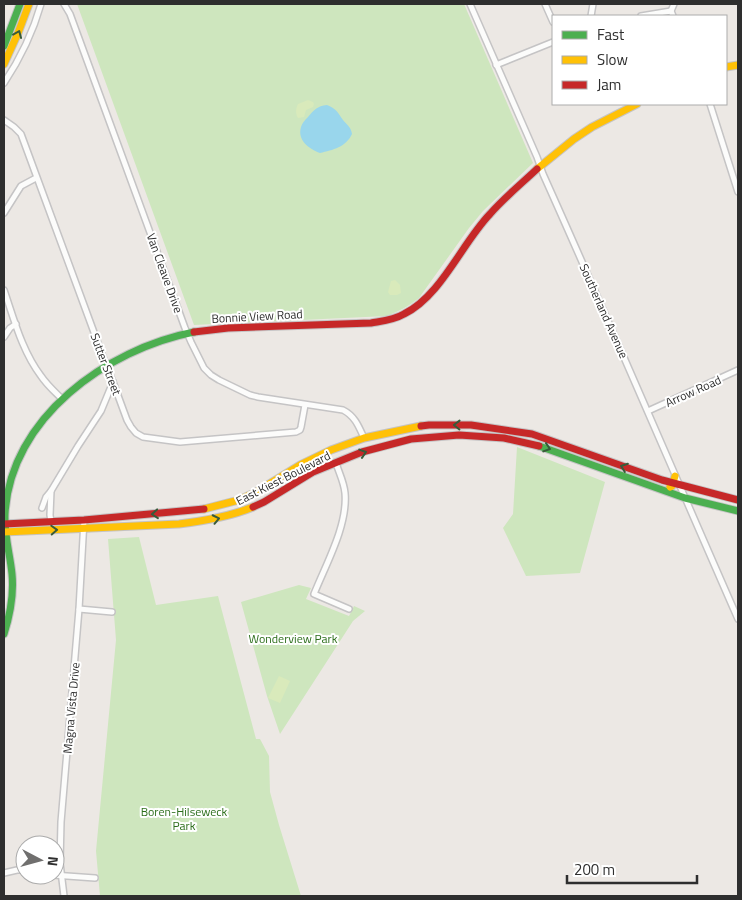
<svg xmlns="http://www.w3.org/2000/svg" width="742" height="900" font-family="'Titillium Web',sans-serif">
	<rect width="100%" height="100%" fill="#ece8e4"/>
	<!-- green -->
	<g fill="#cee6be">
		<path d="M77,4H464L533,163L483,211L469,228L419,298C409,306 399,311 387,316L194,325Z"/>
		<path d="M517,447L605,482L580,573L526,576L503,528L513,514Z"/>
		<path d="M139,537L156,605L218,596L256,739H260L269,756L270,792L279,825L301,896H100L96,851L116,640L108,539Z"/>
		<path d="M299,585L311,588L306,599L349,616L354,606L365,611L353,621L280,734L267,696L241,602Z"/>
	</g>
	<!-- pitch -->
	<g fill="#d9eabb">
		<path d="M308,100L313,102L314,104L313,107L306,110L304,117L298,118C295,113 296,108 298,104Z"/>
		<path d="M395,280L400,285L401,293L397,295H390L388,292L391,281Z"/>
		<path d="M279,676L290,681L280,703L268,698Z"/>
	</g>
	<!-- water -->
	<path fill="#99d6ec" d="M327,105C337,109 337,112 343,120C347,125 351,127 352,134C346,147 333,150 320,153C309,149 297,140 301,127C302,123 305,120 308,117C314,110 317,106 327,105Z"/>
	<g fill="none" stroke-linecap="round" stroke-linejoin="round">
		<!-- street casing -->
		<g stroke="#c5c4c5" stroke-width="8">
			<g id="street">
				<path d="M64,4L70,14L185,328L191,342L204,368L211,375L219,380L250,395L258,397L343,410C355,416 359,427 364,438"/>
				<path d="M470,4L537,157L543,174C609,321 673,471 738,619"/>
				<path d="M545,4L553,22"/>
				<path d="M591,16L593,4"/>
				<path d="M641,16L671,11"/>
				<path d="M673,16L671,11L674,4"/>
				<path d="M496,65L553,42"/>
				<path d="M4,83C20,59 33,32 41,4"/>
				<path d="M710,104L738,192"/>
				<path d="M4,120L14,127L21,134L106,365L113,382L127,420L131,427L136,433L143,437L180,442L296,432L300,430L301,427L305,405"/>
				<path d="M4,213L21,186L36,178"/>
				<path d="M4,290C14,319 22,351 41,376C47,385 55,392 62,399"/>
				<path d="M4,337L10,328L16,324"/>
				<path d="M648,411L738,370"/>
				<path d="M336,463C339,473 344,482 345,493C348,525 326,564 314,594L349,609"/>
				<path d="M42,508L46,497L51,491"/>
				<path d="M51,522L50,515L51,491L78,446L101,411L113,382"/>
				<path d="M79,609L112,612"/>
				<path d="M4,873L17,870H25"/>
				<path d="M53,875L95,878"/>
				<path d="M64,896L60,863L61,822L79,609L84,520"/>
			</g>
		</g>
		<!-- fast casing -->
		<g stroke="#c5c4c5" stroke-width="9">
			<g id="fast">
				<path d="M4,46L20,4"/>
				<path d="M539,446L685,498L738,511"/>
				<path d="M4,634C10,615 14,594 12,574C10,554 4,535 5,514C10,418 107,349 194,332"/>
			</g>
		</g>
		<!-- slow casing -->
		<g stroke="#c5c4c5" stroke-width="9">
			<g id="slow">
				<path d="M4,64L18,33L29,4"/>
				<path d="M726,67L738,65"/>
				<path d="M537,169L574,139L592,127L637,104"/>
				<path d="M670,487L672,486L675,476"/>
				<path d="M204,509L239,500L256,492L300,465L331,450L364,438L421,426"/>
				<path d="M4,532L179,524C204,521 229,517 253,507"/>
			</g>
		</g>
		<!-- jam casing -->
		<g stroke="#c5c4c5" stroke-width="9">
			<g id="jam">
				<path d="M194,332L228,328L371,323C382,321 394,320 404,314C441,296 462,243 490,214C504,198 521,184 537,169"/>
				<path d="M421,426L429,425H471L532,434L662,480L738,500"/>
				<path d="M253,507L264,502L313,472L362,452L411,439L459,435L504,438L539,446"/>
				<path d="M4,524L84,520L204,509"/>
			</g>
		</g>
		<!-- street -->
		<use href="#street" stroke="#fcfcfb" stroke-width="5"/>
		<!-- fast -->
		<use href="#fast" stroke="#4caf50" stroke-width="7"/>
		<!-- slow -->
		<use href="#slow" stroke="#ffc107" stroke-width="7"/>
		<!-- jam -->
		<use href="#jam" stroke="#c62828" stroke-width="7"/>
	</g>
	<!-- one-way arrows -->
	<defs><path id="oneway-chevron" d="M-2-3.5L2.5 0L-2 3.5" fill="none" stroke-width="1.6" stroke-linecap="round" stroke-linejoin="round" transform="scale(1.25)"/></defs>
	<g stroke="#385b3a">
		<use href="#oneway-chevron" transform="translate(18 34) rotate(-67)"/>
		<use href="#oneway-chevron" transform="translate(457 425) rotate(-179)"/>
		<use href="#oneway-chevron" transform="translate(547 448) rotate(18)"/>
		<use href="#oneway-chevron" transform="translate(363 453) rotate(-18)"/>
		<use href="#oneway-chevron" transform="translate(624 467) rotate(-160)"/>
		<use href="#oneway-chevron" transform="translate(155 514) rotate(175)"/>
		<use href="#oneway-chevron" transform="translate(216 519) rotate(-12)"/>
		<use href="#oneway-chevron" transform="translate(54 530) rotate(-3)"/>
	</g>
	<g text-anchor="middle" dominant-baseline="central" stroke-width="4" stroke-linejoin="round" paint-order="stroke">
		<!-- street labels -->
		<g font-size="12" fill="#2e2e2e" stroke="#fff">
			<text transform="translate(165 273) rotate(70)">Van Cleave Drive</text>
			<text transform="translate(604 311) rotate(66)">Southerland Avenue</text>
			<text transform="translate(257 316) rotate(-3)">Bonnie View Road</text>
			<text transform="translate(106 364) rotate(69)">Sutter Street</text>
			<text transform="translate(693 391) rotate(-24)">Arrow Road</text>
			<text transform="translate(283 478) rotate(-27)">East Kiest Boulevard</text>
			<text transform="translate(71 708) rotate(-85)">Magna Vista Drive</text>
		</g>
		<!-- park labels -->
		<g font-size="12" fill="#2c6e1b" stroke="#fff">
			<text x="293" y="638">Wonderview Park</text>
			<text x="184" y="811">Boren-Hilseweck<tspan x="184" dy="14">Park</tspan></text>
		</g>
	</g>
	<!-- border -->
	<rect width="742" height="900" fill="none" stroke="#2e2e2e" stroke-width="10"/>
	<!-- legend -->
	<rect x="552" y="15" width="175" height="90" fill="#ffffff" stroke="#ababab"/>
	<rect x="562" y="31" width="25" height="8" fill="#4caf50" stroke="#ababab"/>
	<text x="597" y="40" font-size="15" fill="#2e2e2e">Fast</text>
	<rect x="562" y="56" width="25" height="8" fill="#ffc107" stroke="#ababab"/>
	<text x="597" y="65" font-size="15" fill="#2e2e2e">Slow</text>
	<rect x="562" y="81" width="25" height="8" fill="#c62828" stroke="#ababab"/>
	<text x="597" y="90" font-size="15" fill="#2e2e2e">Jam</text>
	<!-- north arrow -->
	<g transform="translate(40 860) rotate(96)"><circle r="24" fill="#ffffff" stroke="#ababab"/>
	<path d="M0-4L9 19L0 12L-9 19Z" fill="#706f6e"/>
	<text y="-8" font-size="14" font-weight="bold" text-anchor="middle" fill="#2e2e2e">N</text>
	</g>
	<!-- scale -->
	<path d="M567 875v8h130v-8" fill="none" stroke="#2e2e2e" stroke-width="2.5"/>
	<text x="574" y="875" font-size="15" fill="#2e2e2e" stroke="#ffffff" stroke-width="4" paint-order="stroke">200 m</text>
</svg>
